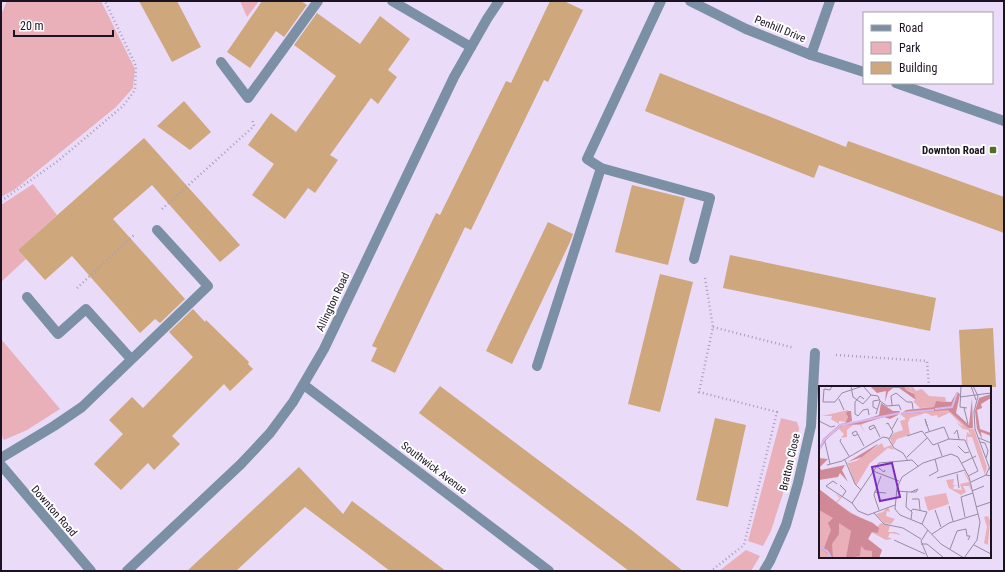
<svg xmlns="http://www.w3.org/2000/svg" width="1005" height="572" font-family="'Roboto Condensed',sans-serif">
	<rect width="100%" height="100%" fill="#eadbf9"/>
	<!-- green -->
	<g fill="#e9b0b9">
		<path d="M7,1H101L135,69L133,88L116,107L14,190L1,197V15Z"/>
		<path d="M240,1H259L247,17Z"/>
		<path d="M33,184L57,215L18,250L26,259L1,282V205Z"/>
		<path d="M1,339L60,409L27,430L4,440L1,435Z"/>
		<path d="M781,418L797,422L799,428L798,437L792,465L771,531L763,546L748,541Z"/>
		<path d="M746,550L760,556L751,571H719Z"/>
	</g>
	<!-- building -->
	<g fill="#cea77d">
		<path d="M139,1H177L201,47L172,62Z"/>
		<path d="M262,1H301L307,5L284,37L276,31L250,68L227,52Z"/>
		<path d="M550,1H564L583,10L548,82L544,80L471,230L465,227L395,373L371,361L377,348L372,346L436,213L440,215L506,81L511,83Z"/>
		<path d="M317,13L360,44L380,16L410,39L388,70L397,77L378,104L371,98L330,155L338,160L315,193L308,188L285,219L252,195L274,164L248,145L271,113L296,132L336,76L294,45Z"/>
		<path d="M660,73L846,147L848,141L1004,197V233L819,165L814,178L645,111Z"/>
		<path d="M184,101L211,132L190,150L157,126Z"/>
		<path d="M144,138L240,245L220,262L152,185L113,219L185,299L160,323L155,319L140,333L72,256L45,280L18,250Z"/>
		<path d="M632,185L685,198L668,265L615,252Z"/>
		<path d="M548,222L573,234L570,242L512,364L486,351Z"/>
		<path d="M730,255L936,298L930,331L723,288Z"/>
		<path d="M660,274L693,282L660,412L628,404Z"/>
		<path d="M193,309L205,322L206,320L249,362L248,364L253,369L230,391L224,384L172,436L180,444L154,470L148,463L121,490L94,464L123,434L109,420L132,397L143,408L193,357L169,332Z"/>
		<path d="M993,328L996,387H962L959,330Z"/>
		<path d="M440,386L634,532L683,571H629L419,413Z"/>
		<path d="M715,418L746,425L728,507L696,500Z"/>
		<path d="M299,467L343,514L352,501L446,571H390L305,507L236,571H187Z"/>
	</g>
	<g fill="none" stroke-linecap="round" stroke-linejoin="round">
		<!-- path -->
		<g stroke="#ab9eb8" stroke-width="2.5" stroke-dasharray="1 3" stroke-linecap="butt">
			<path d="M1,201L58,161L123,106L135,90L136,66L105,1"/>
			<path d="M162,209L254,126L252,119"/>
			<path d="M705,278L713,327L699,392L777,412L744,545L711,571"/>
			<path d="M77,288L135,234"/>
			<path d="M713,327L794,348"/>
			<path d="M836,355L927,361L929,387"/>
		</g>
		<!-- minor -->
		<g stroke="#7b90a4" stroke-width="10">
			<path d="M392,1L471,47"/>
			<path d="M661,1L587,159L601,168L710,198L694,259"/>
			<path d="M690,1L746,29L811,55L864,72"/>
			<path d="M811,55L830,1"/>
			<path d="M221,62L248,98L318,1"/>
			<path d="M896,83L1004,121"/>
			<path d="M27,297L58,334L86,309L131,359"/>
			<path d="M537,366L601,168"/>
			<path d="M304,385L549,571"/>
			<path d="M1,458L54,426L82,407L208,286L157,230"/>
			<path d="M1,465L91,571"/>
			<path d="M127,571L241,464L270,433L293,402L324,349L454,77L487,19L499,1"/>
			<path d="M764,571L770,561L786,525L798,483L811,426L815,353"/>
		</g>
	</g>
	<!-- markers -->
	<rect fill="#527025" stroke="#fff" stroke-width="1.5" x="989" y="146" width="8" height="8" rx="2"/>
	<g text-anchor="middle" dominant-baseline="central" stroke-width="4" stroke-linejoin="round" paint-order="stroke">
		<!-- street labels -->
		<g font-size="11" fill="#1b1223" stroke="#fff">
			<text transform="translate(780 29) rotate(22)">Penhill Drive</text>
			<text transform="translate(333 302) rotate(-65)">Allington Road</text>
			<text transform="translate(790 462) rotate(-77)">Bratton Close</text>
			<text transform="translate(434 468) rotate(37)">Southwick Avenue</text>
			<text transform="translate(54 511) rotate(49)">Downton Road</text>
		</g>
		<!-- poi labels -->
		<g font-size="11" font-weight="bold" fill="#1b1223" stroke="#fff" text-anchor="end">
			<text x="985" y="150">Downton Road</text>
		</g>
	</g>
	<!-- overview -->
	<g transform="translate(819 386)">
		<rect width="172" height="172" fill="#eadbf9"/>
		<path d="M85,0H90L93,4L91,0H93L97,5L103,3L110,10L126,11L127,15H117L115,21L101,22L94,15L97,14L93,6L87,4ZM29,24L28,29L30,33L29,31L26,36L20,35V38L12,33L13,30H3ZM116,24L130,27L119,32L118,29L113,30L107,27L91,32L89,37L91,49L78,53L74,60L71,52L75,47L84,44L81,35L87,33L81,28ZM117,24H129L149,42L155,43L168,81L166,89L153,51H148L149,61L147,53L148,46L152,49L149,44L144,43L137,36L145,41L131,27ZM54,33L42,39L47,48L41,39H34L28,44V51L22,52L25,48L20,43L22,40L30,38H42ZM63,57L65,62L72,59L75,64L69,62L51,77L37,100L28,76L30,77L37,75ZM145,86H146L150,93L153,106L150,100H144L147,106L142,109L130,102L127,94L135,93L134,99L139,100H135L134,103L143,104L141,98L150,96ZM0,103L17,116L21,112L16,108L23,111L18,117L42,133L58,141L62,137L71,140L69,146H76L83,149L71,147L69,151L73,153L67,154L52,146L49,153L63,164L60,172H0ZM127,107L130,118L109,125L105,111ZM69,121L71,126L68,125L67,130L76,133L72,138L65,137L57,128L64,126ZM169,130L171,135L169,159L165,157L168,141L165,131Z" fill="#e9b0b9"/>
		<path d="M51,0H85L87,4L95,8L97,14L80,2H74L69,6L66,16L67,5L58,7ZM138,6L141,8L137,27L150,39L153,12L154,42H149L129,24L82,28L87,24L115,21L117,15L132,16ZM172,8V12L162,18L163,22L158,24L161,43L172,47V50L162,46L163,53L158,43L156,25L160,12ZM62,17L74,25H81L79,29L71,33L65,31L42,38L24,39L8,53L0,65L4,53L21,38L26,37L29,31L30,33L27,27L29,25H32L33,35L28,37L41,35L60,29ZM60,58L43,71L29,76L57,59ZM0,72L9,73L1,81L2,84L26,79L23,84L29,96L21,87L19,91L0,94ZM0,103L31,127L54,137L60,142L59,147L53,146L49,153L63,164L60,172H53V165L46,164L42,160L41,170L27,172L32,145L20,137V148L13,158L14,172L0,161V159L5,162L12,144L9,137L14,132L0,124Z" fill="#d08a97"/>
		<path fill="none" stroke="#d7b8f3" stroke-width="2" d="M116,23L133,21L138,7M82,27L115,24M0,63L5,54L22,39L81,27M0,160L9,166L12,172"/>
		<path fill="none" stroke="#978ba3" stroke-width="1" d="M32,0L34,11L44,18L52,9M44,0L52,9M142,0L141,21L148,22M152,0L157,14M154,0L159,10L155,26L156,43L172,86M23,7L44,0M52,9L59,10L61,15L68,20L80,19L82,24M141,11L172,7M20,13L25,24M45,13L41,10L36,16V28L39,30L44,24L49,23L50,29M4,16H16L23,7M4,16L5,3L11,4L13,0M73,19L72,10L77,7L88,16H93L94,23M145,22L149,38M58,23L54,21V15L60,14M57,28L61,15M0,35L12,41L16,40M67,38L69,37L74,46L70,53M108,40L106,33L110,45M56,41L51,44L50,41L55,39L61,51M73,43L79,32M106,47L125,41L130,53M39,48L35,50L33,47L37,45L45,60M135,48L138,44L140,53M88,50L103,45L114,59L130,53L146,54L159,85L149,90M160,52L172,57M22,53L21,55L30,70M6,56L11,78M161,56L166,57L169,65L167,72M119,58L123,70M139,60L146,67L150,66M88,71L108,52M26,74L36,98L42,104M143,77L157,70M8,79L23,75L64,51L69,52L75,62L84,67L89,75M57,80L65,86L66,84M170,82L167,89L172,90M54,85L80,95M138,88L140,102M110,90L119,85L116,73M118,92L146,84M152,96L167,89M18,98L14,95L7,100L33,117M21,99L27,105L23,111M77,105L92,106L99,103L97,106H92M153,105L165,100M55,106L67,107M88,106L87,121L93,126L92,133M93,113H100L101,124M76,119L49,129L39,125L33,117L60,77L93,74L99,80M130,120L134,135M157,121L172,116M60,124L55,109L62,90M116,124L122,141M92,125L94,123L108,126L103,138M55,127L65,138L84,142L102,153M146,131L142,111L154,107M109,144L102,155L109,172M113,148L130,137L159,128M75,154L106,168M102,158H108L125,172M155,159L172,168M131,163L138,145L147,143L148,150H151L149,154M145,172L158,154L161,136L150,91L139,71L132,68L104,77L83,91L78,102L76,123L81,129L103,138L122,158L145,172"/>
		<path fill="#7b2cbf" fill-opacity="0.15" stroke="#7b2cbf" stroke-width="2" d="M73,77L81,111L61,115L53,81Z"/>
		<rect width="172" height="172" fill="none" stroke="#1b1223" stroke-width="2"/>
	</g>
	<!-- border -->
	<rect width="1005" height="572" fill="none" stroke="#1b1223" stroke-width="4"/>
	<!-- legend -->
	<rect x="863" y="12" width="130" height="72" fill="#ffffff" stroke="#a4a0a7"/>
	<rect x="871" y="25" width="20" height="6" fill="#7b90a4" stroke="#a4a0a7"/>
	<text x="899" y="32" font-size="12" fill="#1b1223">Road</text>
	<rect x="871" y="42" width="20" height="12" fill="#e9b0b9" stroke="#a4a0a7"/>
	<text x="899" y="52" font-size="12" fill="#1b1223">Park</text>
	<rect x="871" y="62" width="20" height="12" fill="#cea77d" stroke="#a4a0a7"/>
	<text x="899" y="72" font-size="12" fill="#1b1223">Building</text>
	<!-- scale -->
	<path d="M14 30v6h99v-6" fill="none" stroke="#1b1223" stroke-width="2"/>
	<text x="20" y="30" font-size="12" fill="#1b1223" stroke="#ffffff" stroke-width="3" paint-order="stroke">20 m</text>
</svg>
